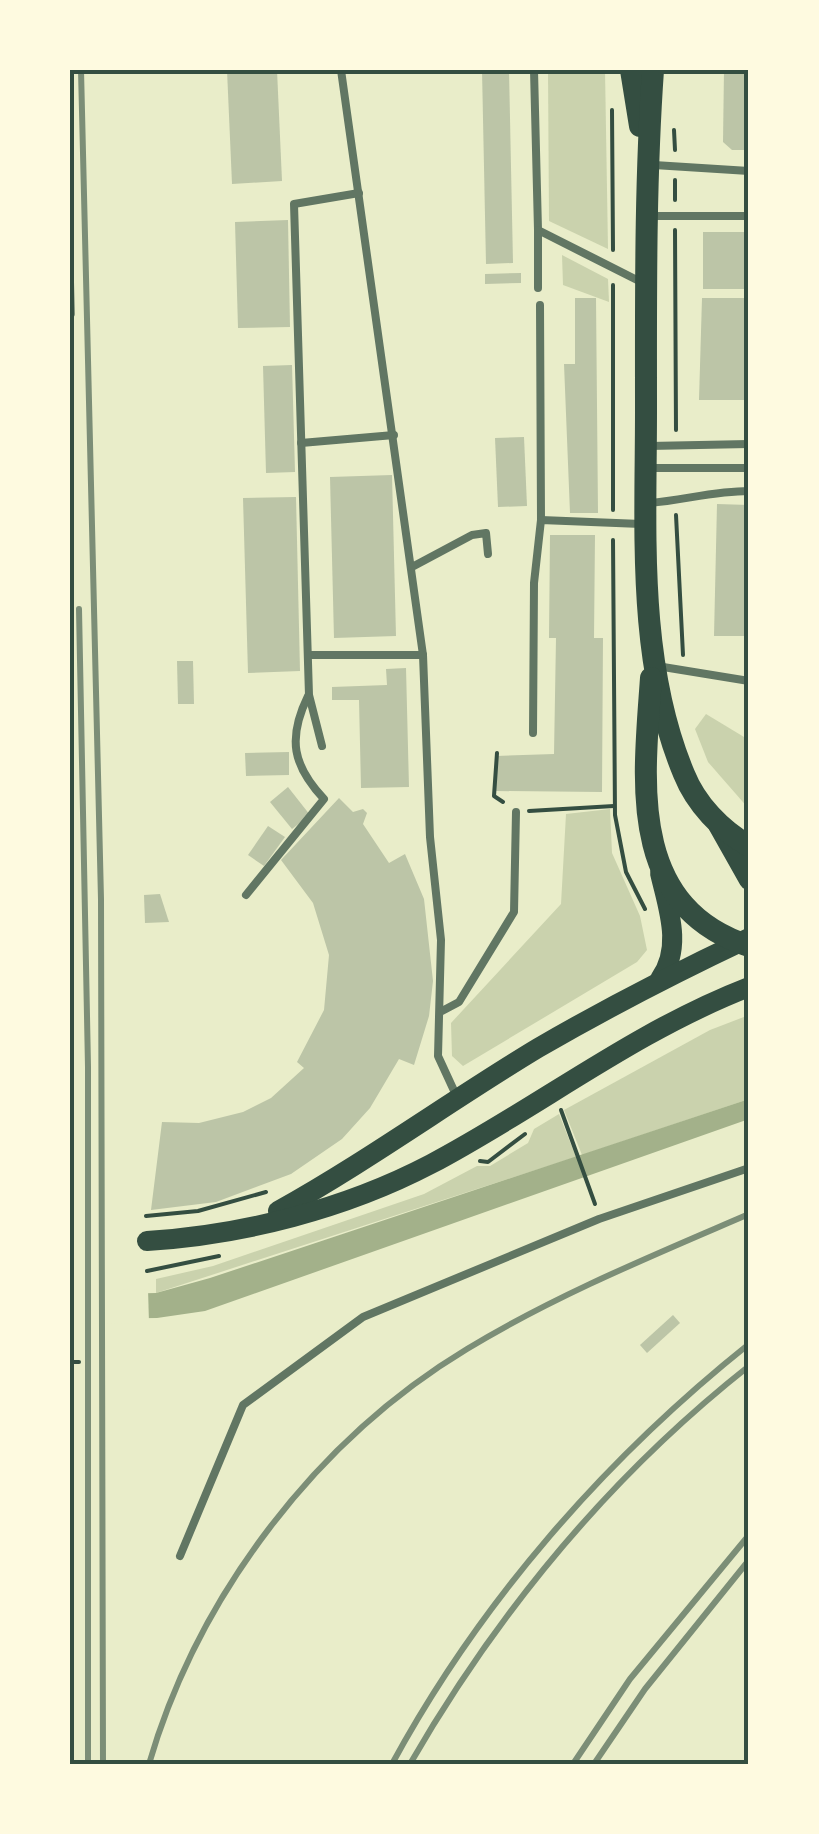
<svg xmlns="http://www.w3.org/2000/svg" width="819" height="1834" font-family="Overpass,sans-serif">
	<rect width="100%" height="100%" fill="#e9edc9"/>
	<!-- green -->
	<g fill="#cad2ad">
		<path d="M548,70H605L608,249L549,221Z"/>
		<path d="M562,255L608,279L609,302L563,285Z"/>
		<path d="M706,714L749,740V809L708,762L695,729Z"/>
		<path d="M610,809L612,853L640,916L647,950L637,962L463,1066L452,1056L451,1023L561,904L566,814Z"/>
		<path d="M749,1015V1099L582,1155L564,1110L710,1030Z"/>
		<path d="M559,1114L576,1157L156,1293V1279L213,1266L424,1194L477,1166H490L528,1143L534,1129Z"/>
	</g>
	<!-- water -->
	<path fill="#a3b18a" d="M749,1099V1119L205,1311L157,1318L70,1319V1295L156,1293L210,1278Z"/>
	<!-- pier -->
	<path fill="#e9edc9" d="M148,1289L149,1323L70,1324V1290Z"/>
	<!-- building -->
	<g fill="#bcc5a7">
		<path d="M227,70H277L282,181L232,184Z"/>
		<path d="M482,70H509L513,263L486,264Z"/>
		<path d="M724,70H749V150H732L723,142Z"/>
		<path d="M288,220L290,327L238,328L235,222Z"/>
		<rect x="703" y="232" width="43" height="57"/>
		<path d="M521,273V283L485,284V274Z"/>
		<path d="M575,298H596L598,513H570L564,364H575Z"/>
		<path d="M702,298H749V400H699Z"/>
		<path d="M292,365L295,472L266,473L263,366Z"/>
		<path d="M524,437L527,506L498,507L495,438Z"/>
		<path d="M392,475L396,636L334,638L330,477Z"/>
		<path d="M296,497L300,671L248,673L243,498Z"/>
		<path d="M717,504L749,505V636H714Z"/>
		<path d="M550,535H595L594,638H603L602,792L496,791V756L554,754L556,638H549Z"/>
		<path d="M177,661H193L194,704H178Z"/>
		<path d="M406,668L409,787L361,788L359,700H332V687L387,685L386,669Z"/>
		<path d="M289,752V775L246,776L245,753Z"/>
		<path d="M288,787L310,815L292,829L270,802Z"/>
		<path d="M339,798L353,812L363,809L367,813L363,824L389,863L405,854L424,899L433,981L429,1016L414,1065L399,1059L370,1108L342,1139L291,1174L216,1202L151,1210L162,1122L199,1123L243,1112L271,1098L304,1068L297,1062L324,1010L329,955L313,903L281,860Z"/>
		<path d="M268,826L285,837L264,866L248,855Z"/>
		<path d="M160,894L169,922L145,923L144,895Z"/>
		<path d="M673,1315L680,1323L647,1353L640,1345Z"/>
	</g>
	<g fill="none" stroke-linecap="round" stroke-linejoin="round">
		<!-- path -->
		<g stroke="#344e41" stroke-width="4">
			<path d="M612,110L613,250"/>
			<path d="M674,130L675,150"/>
			<path d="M675,180V200"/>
			<path d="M675,230L676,430"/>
			<path d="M613,510V285"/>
			<path d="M676,515L683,655"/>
			<path d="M613,540L615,815L626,872L645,909"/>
			<path d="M497,753L494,796L503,802"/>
			<path d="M529,811L614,806"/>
			<path d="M561,1110L595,1204"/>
			<path d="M480,1161L488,1162L525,1134"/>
			<path d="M146,1216L198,1211L266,1192"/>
			<path d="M147,1271L219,1256"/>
			<path d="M70,1362H79"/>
		</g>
		<!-- service -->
		<g stroke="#617663" stroke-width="8">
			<path d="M341,70L423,655L430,837L441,940L438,1056L456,1095"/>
			<path d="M534,70L538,230L641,282"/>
			<path d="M654,165L749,171"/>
			<path d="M651,216H749"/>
			<path d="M538,230V288"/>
			<path d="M540,305L541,520"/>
			<path d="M301,443L394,435"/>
			<path d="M649,446L749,444"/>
			<path d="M649,468H749"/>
			<path d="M650,503C684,500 715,491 749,491"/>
			<path d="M412,567L472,535L486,533L488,554"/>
			<path d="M308,655H423"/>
			<path d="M657,666L749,681"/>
			<path d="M533,733L534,583L541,520L641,524"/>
			<path d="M322,746L309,695L294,204L359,193"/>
			<path d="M246,895L324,799C293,766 287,739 308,696"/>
			<path d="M442,1011L459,1002L514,912L516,812"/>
			<path d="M180,1556L243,1405L363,1317L599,1219L749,1168"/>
		</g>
		<!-- secondary -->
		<g stroke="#344e41" stroke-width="20">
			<path d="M718,825L749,880"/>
			<path d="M660,873C668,908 683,947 660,979"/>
			<path d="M278,1211C368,1161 450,1101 538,1048C607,1008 677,972 749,938"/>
			<path d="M147,1241C243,1235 345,1209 431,1164C539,1107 633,1032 749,987"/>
		</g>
		<!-- primary -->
		<g stroke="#344e41" stroke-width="22">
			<path d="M631,70L640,126"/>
			<path d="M653,70C645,184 646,298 646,412C646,531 637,662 684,774C696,804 721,830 749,846"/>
			<path d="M651,678C644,779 626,906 749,946"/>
		</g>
		<!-- rail -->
		<g stroke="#7c8e77" stroke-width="6">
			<path d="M81,70L101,899L103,1764"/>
			<path d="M70,250L72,314"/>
			<path d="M79,609L88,1067V1764"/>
			<path d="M149,1764C198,1596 316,1440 467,1349C556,1295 654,1255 749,1214"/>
			<path d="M392,1764C480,1602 605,1459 749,1344"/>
			<path d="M410,1764C498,1612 611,1475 749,1366"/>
			<path d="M573,1764L630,1679L749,1535"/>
			<path d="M594,1764L645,1689L749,1560"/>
		</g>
	</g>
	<!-- border -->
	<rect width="819" height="1834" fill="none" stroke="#fefae0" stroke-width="145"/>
	<rect x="72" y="72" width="674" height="1690" fill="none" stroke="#344e41" stroke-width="4"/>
</svg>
